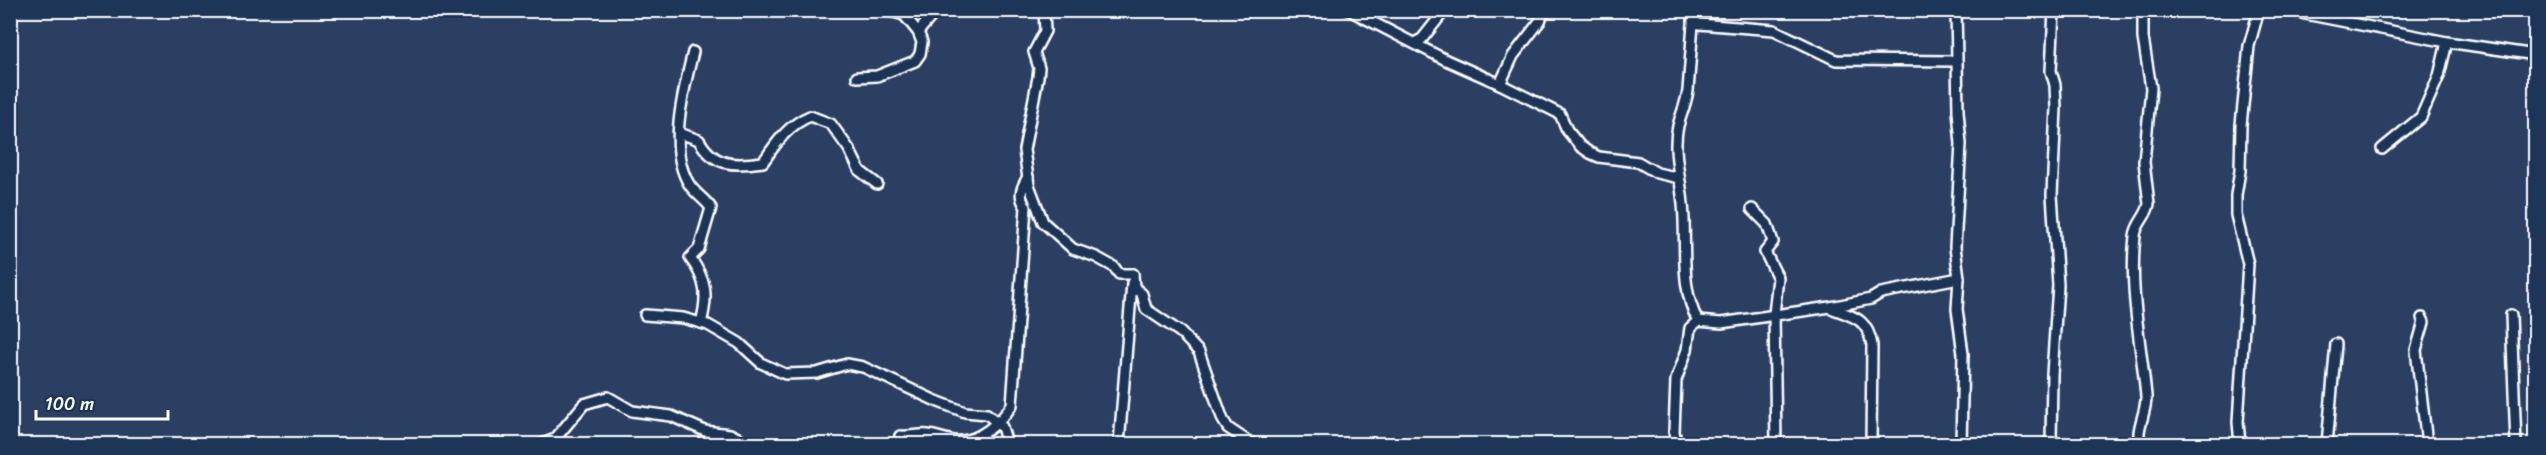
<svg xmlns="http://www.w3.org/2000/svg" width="2546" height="455" font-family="Sriracha,sans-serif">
	<rect width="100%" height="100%" fill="#2a3f62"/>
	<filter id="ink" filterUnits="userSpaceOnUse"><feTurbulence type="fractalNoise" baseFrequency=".0167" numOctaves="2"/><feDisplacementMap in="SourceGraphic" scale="12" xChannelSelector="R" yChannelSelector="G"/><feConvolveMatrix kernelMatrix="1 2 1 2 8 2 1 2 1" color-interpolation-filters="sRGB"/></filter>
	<g filter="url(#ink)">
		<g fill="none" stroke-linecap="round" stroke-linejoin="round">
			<!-- minor casing -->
			<g stroke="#fff" stroke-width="14">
				<g id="minor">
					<path d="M1044,10L1045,31L1034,52L1039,68L1038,77L1024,150L1029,185L1043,222L1073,249L1096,257L1114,267L1119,274H1133"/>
					<path d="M1349,10L1446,60L1500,84L1560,114L1567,130L1580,146L1590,153L1599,157L1638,162L1657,173L1679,178"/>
					<path d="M1694,10L1688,91C1686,104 1681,114 1678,126C1672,151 1681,179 1683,204C1687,242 1679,287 1698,321"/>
					<path d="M1956,10L1958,111L1961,144L1955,247L1959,278L1957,309L1963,354L1961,444"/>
					<path d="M2285,10L2447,42L2536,55"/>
					<path d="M1693,20L1699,24L1774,30L1836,60L1957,61"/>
					<path d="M918,32L937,10"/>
					<path d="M1414,43L1422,39L1445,10"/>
					<path d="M693,52C684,89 667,149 689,184C695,194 705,199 711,208L699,249L690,258C707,280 708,297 701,323"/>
					<path d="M857,77L877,76L915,61L920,54L922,42L918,32L904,15L886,10"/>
					<path d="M1500,84L1513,56L1540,21L1544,10"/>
					<path d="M679,133L699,140C714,167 734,166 763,162C777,142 788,125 810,116L831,124L849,149L860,171L877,184"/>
					<path d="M2382,149L2421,117L2439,76L2447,42"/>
					<path d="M1752,209L1767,224L1773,242L1765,252L1778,278L1774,314L1776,444"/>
					<path d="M1133,274L1134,287L1142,294L1146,309L1180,332L1199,352L1223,420L1228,428L1252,444"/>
					<path d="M1831,308C1854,317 1867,318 1872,345L1871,444"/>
					<path d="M645,315L683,318L708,325L739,343L761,363L785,374L817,373L847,364L863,367L936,401L965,412L987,414L1002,427L1007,444"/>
					<path d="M2511,315L2516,444"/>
					<path d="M2422,318L2424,322L2416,350L2427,444"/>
					<path d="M542,444L555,439L584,404L608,397L632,411L671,416L705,431L730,434L750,444"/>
					<path d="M899,444L900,436C910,437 918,434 928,435C937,436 946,440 955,441C978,443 1001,422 1012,405L1026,207C1018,196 1021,188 1028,177"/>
					<path d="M1119,444L1132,283"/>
					<path d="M1677,444L1674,432L1676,380L1687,350L1690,328L1698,321L1721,323L1830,307L1871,299L1881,293L1959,278"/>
					<path d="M2051,444L2052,374L2058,285L2052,195L2056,108L2055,85L2051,71L2054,10"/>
					<path d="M2141,444C2134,431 2147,413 2146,396C2141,343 2129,290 2135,236C2136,223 2147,217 2149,204L2144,162L2151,88L2143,38V10"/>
					<path d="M2240,444L2238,422L2248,264L2236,215V195L2240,171L2241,125L2249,46L2259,10"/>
					<path d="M2327,444L2336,344"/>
				</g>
			</g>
			<!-- minor -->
			<use href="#minor" stroke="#1d3557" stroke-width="9"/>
		</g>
	</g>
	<!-- margin -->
	<rect width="2546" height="455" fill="none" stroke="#1d3557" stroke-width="36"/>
	<rect x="18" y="18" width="2510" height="419" fill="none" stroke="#fff" stroke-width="2" filter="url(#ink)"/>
	<!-- scale -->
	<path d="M36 410v9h132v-9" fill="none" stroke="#ffffff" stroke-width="3"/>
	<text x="45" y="410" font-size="18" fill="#ffffff" stroke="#1d3557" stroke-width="4.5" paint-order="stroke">100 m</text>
</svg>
